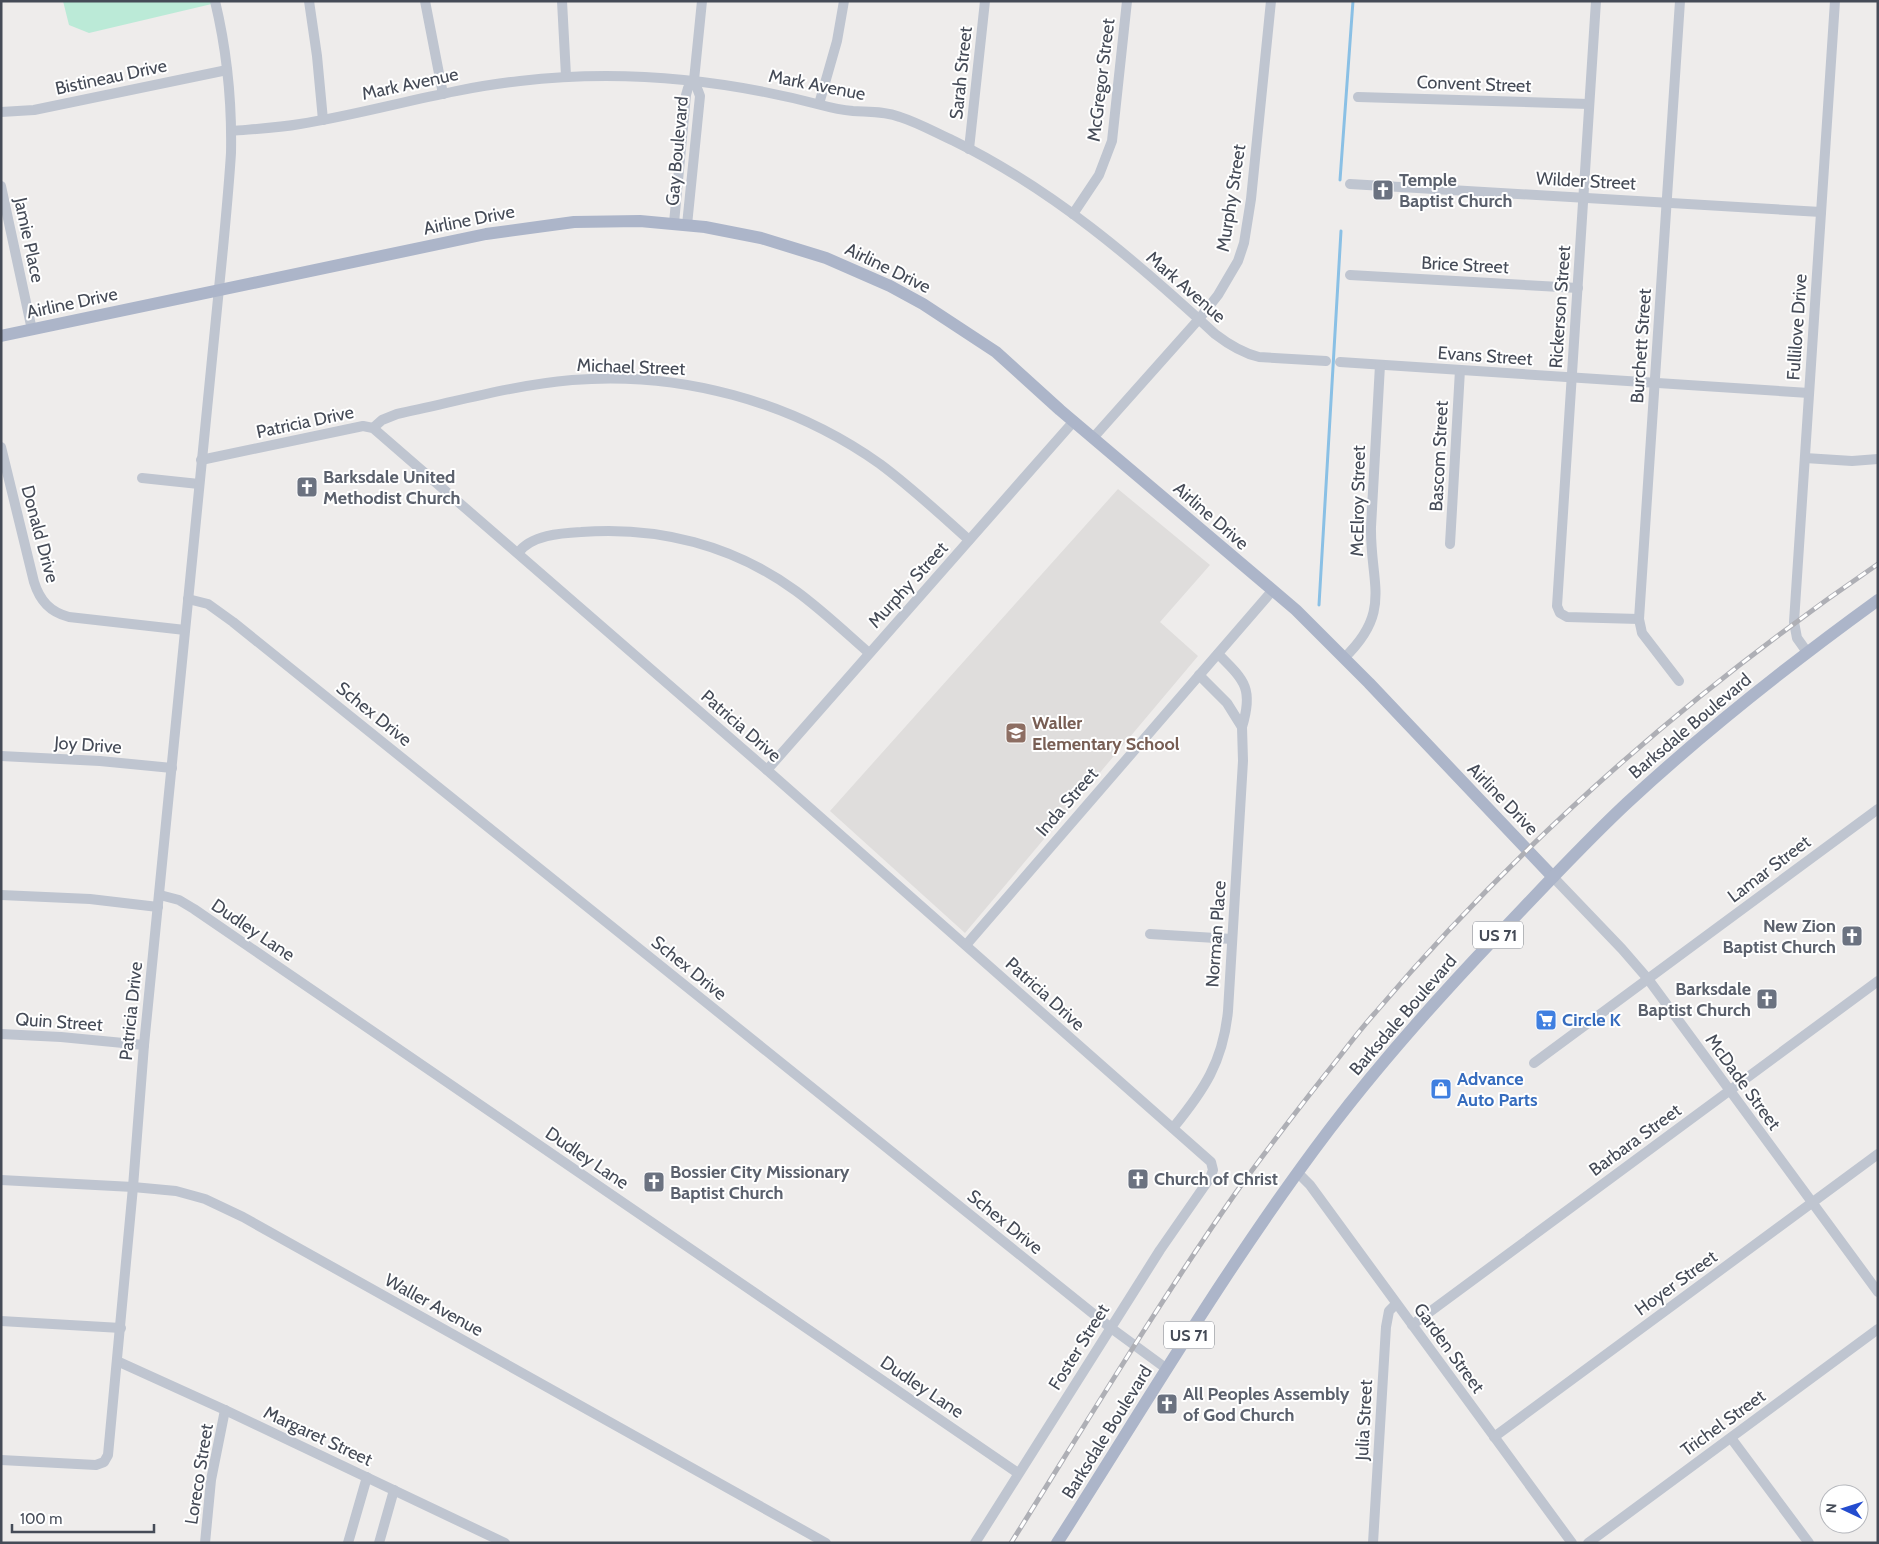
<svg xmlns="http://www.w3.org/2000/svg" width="1879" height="1544" font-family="Cabin,sans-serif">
	<rect width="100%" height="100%" fill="#eeeceb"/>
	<!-- education -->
	<path fill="#dfdddc" d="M1118,489L1210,565L1160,622L1198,656L965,933L830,811Z"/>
	<!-- green -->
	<path fill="#bbead7" d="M63,1H215L216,3L89,33L69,25Z"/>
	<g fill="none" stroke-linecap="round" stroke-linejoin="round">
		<!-- stream -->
		<g stroke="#8ac0e5" stroke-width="3">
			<path d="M1340,180L1353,1"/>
			<path d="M1319,605L1341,231"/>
		</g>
		<!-- minor -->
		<g stroke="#bfc5d0" stroke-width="10">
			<path d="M309,1L317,56L323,120"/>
			<path d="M425,1L443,94"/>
			<path d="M562,1L566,76"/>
			<path d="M1596,1L1557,606L1560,613L1567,617L1639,619"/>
			<path d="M1358,97L1589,104"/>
			<path d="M819,104L837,41L844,1"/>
			<path d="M1,112L34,110L227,70"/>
			<path d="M231,131C254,129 277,128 300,124C374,112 445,89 520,81C622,69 722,79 821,105C832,108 842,110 853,111C869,112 885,111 900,117C919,123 936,133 954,141C1052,189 1135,260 1215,334C1228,344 1242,353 1259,357L1326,361"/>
			<path d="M969,149L985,1"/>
			<path d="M1350,184L1821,212"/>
			<path d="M1,186L32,330"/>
			<path d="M1073,214L1099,175L1112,141L1127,1"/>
			<path d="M674,223L686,95L688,88L694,80L702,1"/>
			<path d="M687,225L700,96L694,80"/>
			<path d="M1350,275L1578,288"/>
			<path d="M1340,362L1809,393"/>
			<path d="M373,428L382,420L397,414C455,402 513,385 572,380C680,371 791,401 880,464C911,487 940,514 969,540"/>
			<path d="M1093,438L1199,319L1218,295L1238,261L1244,243L1251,199L1271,1"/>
			<path d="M1,447L34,582C40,601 50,612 69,617L185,630"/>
			<path d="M1805,458L1852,461L1878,459"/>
			<path d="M201,460L363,426L373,428L767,770L1211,1162L1213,1170L1210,1178L1160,1250L975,1543"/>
			<path d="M142,478L199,484"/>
			<path d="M1450,544L1460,370"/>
			<path d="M518,553C531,535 561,533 581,532C658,526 733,545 796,591C822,610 845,632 869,653"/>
			<path d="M188,599L208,604L233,622L1111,1328L1167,1369"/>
			<path d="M1807,652L1797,638L1794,622L1835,1"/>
			<path d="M1218,654C1244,680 1254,688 1242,727"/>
			<path d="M1344,658C1393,611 1370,584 1371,527L1380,365"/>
			<path d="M1679,681L1642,633L1639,619L1680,1"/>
			<path d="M1,756L100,761L172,768"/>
			<path d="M767,770L1074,421"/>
			<path d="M1553,877L1622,949L1648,979L1878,1292"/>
			<path d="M1,895L90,899L158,907"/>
			<path d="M160,895L179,900L194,909L1018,1473"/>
			<path d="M1150,934L1232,939"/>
			<path d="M966,945L1272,591"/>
			<path d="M1,1034L61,1037L144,1045"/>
			<path d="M1534,1063L1878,809"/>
			<path d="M1173,1128C1204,1090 1223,1062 1228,1011L1243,761L1242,727L1227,703L1199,675"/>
			<path d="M1298,1173L1310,1185L1572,1543"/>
			<path d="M1,1180L133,1187L176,1191L205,1199L243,1217L826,1543"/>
			<path d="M1,1321L121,1328"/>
			<path d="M1412,1325L1878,981"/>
			<path d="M117,1361L225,1410L505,1543"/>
			<path d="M1494,1437L1878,1154"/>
			<path d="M1731,1438L1809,1543"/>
			<path d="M1,1460L96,1465L104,1462L108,1455L133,1187L144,1045L223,248C226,216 229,185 231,153C232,102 227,51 215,1"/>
			<path d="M205,1543L211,1480L225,1410"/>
			<path d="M348,1543L367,1477"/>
			<path d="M379,1543L394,1490"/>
			<path d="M1373,1543L1386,1327L1389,1311L1396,1304"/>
			<path d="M1588,1543L1878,1329"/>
		</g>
		<!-- major -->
		<g stroke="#acb5c9" stroke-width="12">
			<path d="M1,336L486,234L574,222L640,221L705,227L761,238L826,258L890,286L923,304L996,352L1060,410L1296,610L1369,683L1553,877"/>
			<path d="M1057,1543C1146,1404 1229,1262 1329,1130C1380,1063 1436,1000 1494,939C1538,893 1581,846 1627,803C1706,730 1791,663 1878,600"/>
		</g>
		<!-- rail casing -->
		<g stroke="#aeafb5" stroke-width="5">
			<path id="rail" d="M1011,1543C1085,1425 1157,1305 1237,1191C1265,1152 1295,1113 1325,1075C1342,1054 1357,1033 1375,1013C1521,841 1692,691 1878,564"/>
		</g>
		<!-- rail -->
		<use href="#rail" stroke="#fff" stroke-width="3" stroke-dasharray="9" stroke-linecap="butt"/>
	</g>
	<!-- icons -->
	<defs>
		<g id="church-square" transform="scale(1.125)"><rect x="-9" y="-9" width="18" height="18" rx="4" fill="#6b7280" stroke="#fff"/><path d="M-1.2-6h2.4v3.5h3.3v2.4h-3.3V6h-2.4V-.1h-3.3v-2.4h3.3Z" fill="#fff"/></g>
		<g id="school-square" transform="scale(1.125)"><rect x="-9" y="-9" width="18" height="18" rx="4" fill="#8d6e63" stroke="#fff"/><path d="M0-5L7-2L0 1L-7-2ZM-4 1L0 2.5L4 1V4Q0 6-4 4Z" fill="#fff"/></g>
		<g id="supermarket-square" transform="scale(1.125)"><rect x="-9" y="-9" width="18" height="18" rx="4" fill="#3f7fe0" stroke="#fff"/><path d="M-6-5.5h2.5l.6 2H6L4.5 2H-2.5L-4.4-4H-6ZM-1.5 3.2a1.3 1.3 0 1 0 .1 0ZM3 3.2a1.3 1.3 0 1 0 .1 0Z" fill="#fff"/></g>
		<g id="shop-square" transform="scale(1.125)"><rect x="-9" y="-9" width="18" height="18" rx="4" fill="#3f7fe0" stroke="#fff"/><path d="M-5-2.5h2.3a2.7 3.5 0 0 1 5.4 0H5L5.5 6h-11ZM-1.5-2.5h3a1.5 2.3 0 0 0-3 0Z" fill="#fff"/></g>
	</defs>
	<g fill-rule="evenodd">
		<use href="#church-square" x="1383" y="190"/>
		<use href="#church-square" x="307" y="487"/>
		<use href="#school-square" x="1016" y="733"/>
		<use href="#church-square" x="1852" y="936"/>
		<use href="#church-square" x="1767" y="999"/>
		<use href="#supermarket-square" x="1546" y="1020"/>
		<use href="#shop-square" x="1441" y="1089"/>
		<use href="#church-square" x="1138" y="1179"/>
		<use href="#church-square" x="654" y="1182"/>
		<use href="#church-square" x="1167" y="1404"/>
	</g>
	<g text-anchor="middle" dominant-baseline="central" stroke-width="4" stroke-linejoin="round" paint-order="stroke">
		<!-- shield labels -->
		<g fill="#fff" stroke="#7d8189" stroke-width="1">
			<rect x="1473" y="921.5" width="50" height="27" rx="4"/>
			<rect x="1164" y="1321.5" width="50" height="27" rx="4"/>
		</g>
		<g font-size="16" font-weight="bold" fill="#454b57">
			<text x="1498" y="935">US 71</text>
			<text x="1189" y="1335">US 71</text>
		</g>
		<!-- street labels -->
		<g font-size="18" fill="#454b57" stroke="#fff">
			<text transform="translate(961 73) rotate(-84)">Sarah Street</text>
			<text transform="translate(111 77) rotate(-12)">Bistineau Drive</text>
			<text transform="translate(1101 80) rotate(-83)">McGregor Street</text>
			<text transform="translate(410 84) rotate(-12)">Mark Avenue</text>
			<text transform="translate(1474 84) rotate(2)">Convent Street</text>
			<text transform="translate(817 85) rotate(11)">Mark Avenue</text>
			<text transform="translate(677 151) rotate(-85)">Gay Boulevard</text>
			<text transform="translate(1586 181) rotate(3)">Wilder Street</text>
			<text transform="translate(1231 198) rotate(-81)">Murphy Street</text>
			<text transform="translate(469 220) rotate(-11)">Airline Drive</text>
			<text transform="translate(29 240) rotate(78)">Jamie Place</text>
			<text transform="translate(1465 265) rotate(3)">Brice Street</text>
			<text transform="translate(888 268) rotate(26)">Airline Drive</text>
			<text transform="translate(1186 287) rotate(41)">Mark Avenue</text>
			<text transform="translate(72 303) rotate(-12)">Airline Drive</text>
			<text transform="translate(1560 307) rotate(-86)">Rickerson Street</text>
			<text transform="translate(1797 327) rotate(-86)">Fullilove Drive</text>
			<text transform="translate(1641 346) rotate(-86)">Burchett Street</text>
			<text transform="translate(1485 356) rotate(4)">Evans Street</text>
			<text transform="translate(631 367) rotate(2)">Michael Street</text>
			<text transform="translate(305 422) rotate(-12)">Patricia Drive</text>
			<text transform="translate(1439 456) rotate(-87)">Bascom Street</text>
			<text transform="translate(1358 501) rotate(-89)">McElroy Street</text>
			<text transform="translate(1211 516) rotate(41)">Airline Drive</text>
			<text transform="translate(40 534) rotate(75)">Donald Drive</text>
			<text transform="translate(908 585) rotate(-48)">Murphy Street</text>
			<text transform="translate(374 714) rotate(39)">Schex Drive</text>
			<text transform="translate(741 726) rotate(41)">Patricia Drive</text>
			<text transform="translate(1690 726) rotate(-40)">Barksdale Boulevard</text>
			<text transform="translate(88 745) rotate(4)">Joy Drive</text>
			<text transform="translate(1503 799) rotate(46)">Airline Drive</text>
			<text transform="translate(1067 802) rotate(-49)">Inda Street</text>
			<text transform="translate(1769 869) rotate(-37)">Lamar Street</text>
			<text transform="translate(253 930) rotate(34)">Dudley Lane</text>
			<text transform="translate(1216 934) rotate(-86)">Norman Place</text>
			<text transform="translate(689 968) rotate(39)">Schex Drive</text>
			<text transform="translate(1045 994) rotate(42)">Patricia Drive</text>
			<text transform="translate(131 1011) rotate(-84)">Patricia Drive</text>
			<text transform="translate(1403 1015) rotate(-49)">Barksdale Boulevard</text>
			<text transform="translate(59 1022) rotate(4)">Quin Street</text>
			<text transform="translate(1743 1082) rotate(54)">McDade Street</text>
			<text transform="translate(1635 1140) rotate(-36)">Barbara Street</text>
			<text transform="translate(587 1158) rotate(34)">Dudley Lane</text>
			<text transform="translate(1005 1222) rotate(39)">Schex Drive</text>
			<text transform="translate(1676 1283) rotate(-36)">Hoyer Street</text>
			<text transform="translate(434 1305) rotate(29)">Waller Avenue</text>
			<text transform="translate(1079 1347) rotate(-58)">Foster Street</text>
			<text transform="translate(1449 1348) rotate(54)">Garden Street</text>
			<text transform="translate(922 1387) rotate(34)">Dudley Lane</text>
			<text transform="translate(1364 1420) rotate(-87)">Julia Street</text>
			<text transform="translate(1723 1423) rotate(-36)">Trichel Street</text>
			<text transform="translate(1107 1432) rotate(-58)">Barksdale Boulevard</text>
			<text transform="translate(318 1436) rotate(25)">Margaret Street</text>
			<text transform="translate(199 1474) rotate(-81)">Loreco Street</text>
		</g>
		<!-- worship labels -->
		<g font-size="18" font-weight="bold" fill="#5b616d" stroke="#fff" text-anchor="start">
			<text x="1399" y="180">Temple<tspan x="1399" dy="21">Baptist Church</tspan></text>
			<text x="323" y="477">Barksdale United<tspan x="323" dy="21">Methodist Church</tspan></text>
			<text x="1836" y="926" text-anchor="end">New Zion<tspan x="1836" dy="21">Baptist Church</tspan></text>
			<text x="1751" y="989" text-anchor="end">Barksdale<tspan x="1751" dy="21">Baptist Church</tspan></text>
			<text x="670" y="1172">Bossier City Missionary<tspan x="670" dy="21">Baptist Church</tspan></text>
			<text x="1154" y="1179">Church of Christ</text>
			<text x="1183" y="1394">All Peoples Assembly<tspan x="1183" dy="21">of God Church</tspan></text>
		</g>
		<!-- education labels -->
		<g font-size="18" font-weight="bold" fill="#785e54" stroke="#fff" text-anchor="start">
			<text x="1032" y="723">Waller<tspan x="1032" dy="21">Elementary School</tspan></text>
		</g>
		<!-- shop labels -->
		<g font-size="18" font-weight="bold" fill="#366cbe" stroke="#fff" text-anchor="start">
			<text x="1562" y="1020">Circle K</text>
			<text x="1457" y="1079">Advance<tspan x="1457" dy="21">Auto Parts</tspan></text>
		</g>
	</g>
	<!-- border -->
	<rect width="1879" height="1544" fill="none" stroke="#454b57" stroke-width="5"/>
	<!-- north arrow -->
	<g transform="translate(1844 1509) rotate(274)"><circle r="24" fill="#ffffff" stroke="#b5b7bc"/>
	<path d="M0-4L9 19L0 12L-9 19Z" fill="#244ccf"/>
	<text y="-8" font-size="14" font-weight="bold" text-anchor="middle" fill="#454b57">N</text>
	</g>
	<!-- scale -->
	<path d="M12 1524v8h142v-8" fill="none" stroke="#454b57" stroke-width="2.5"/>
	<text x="20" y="1524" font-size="15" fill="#454b57" stroke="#ffffff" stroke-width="4" paint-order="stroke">100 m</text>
</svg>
